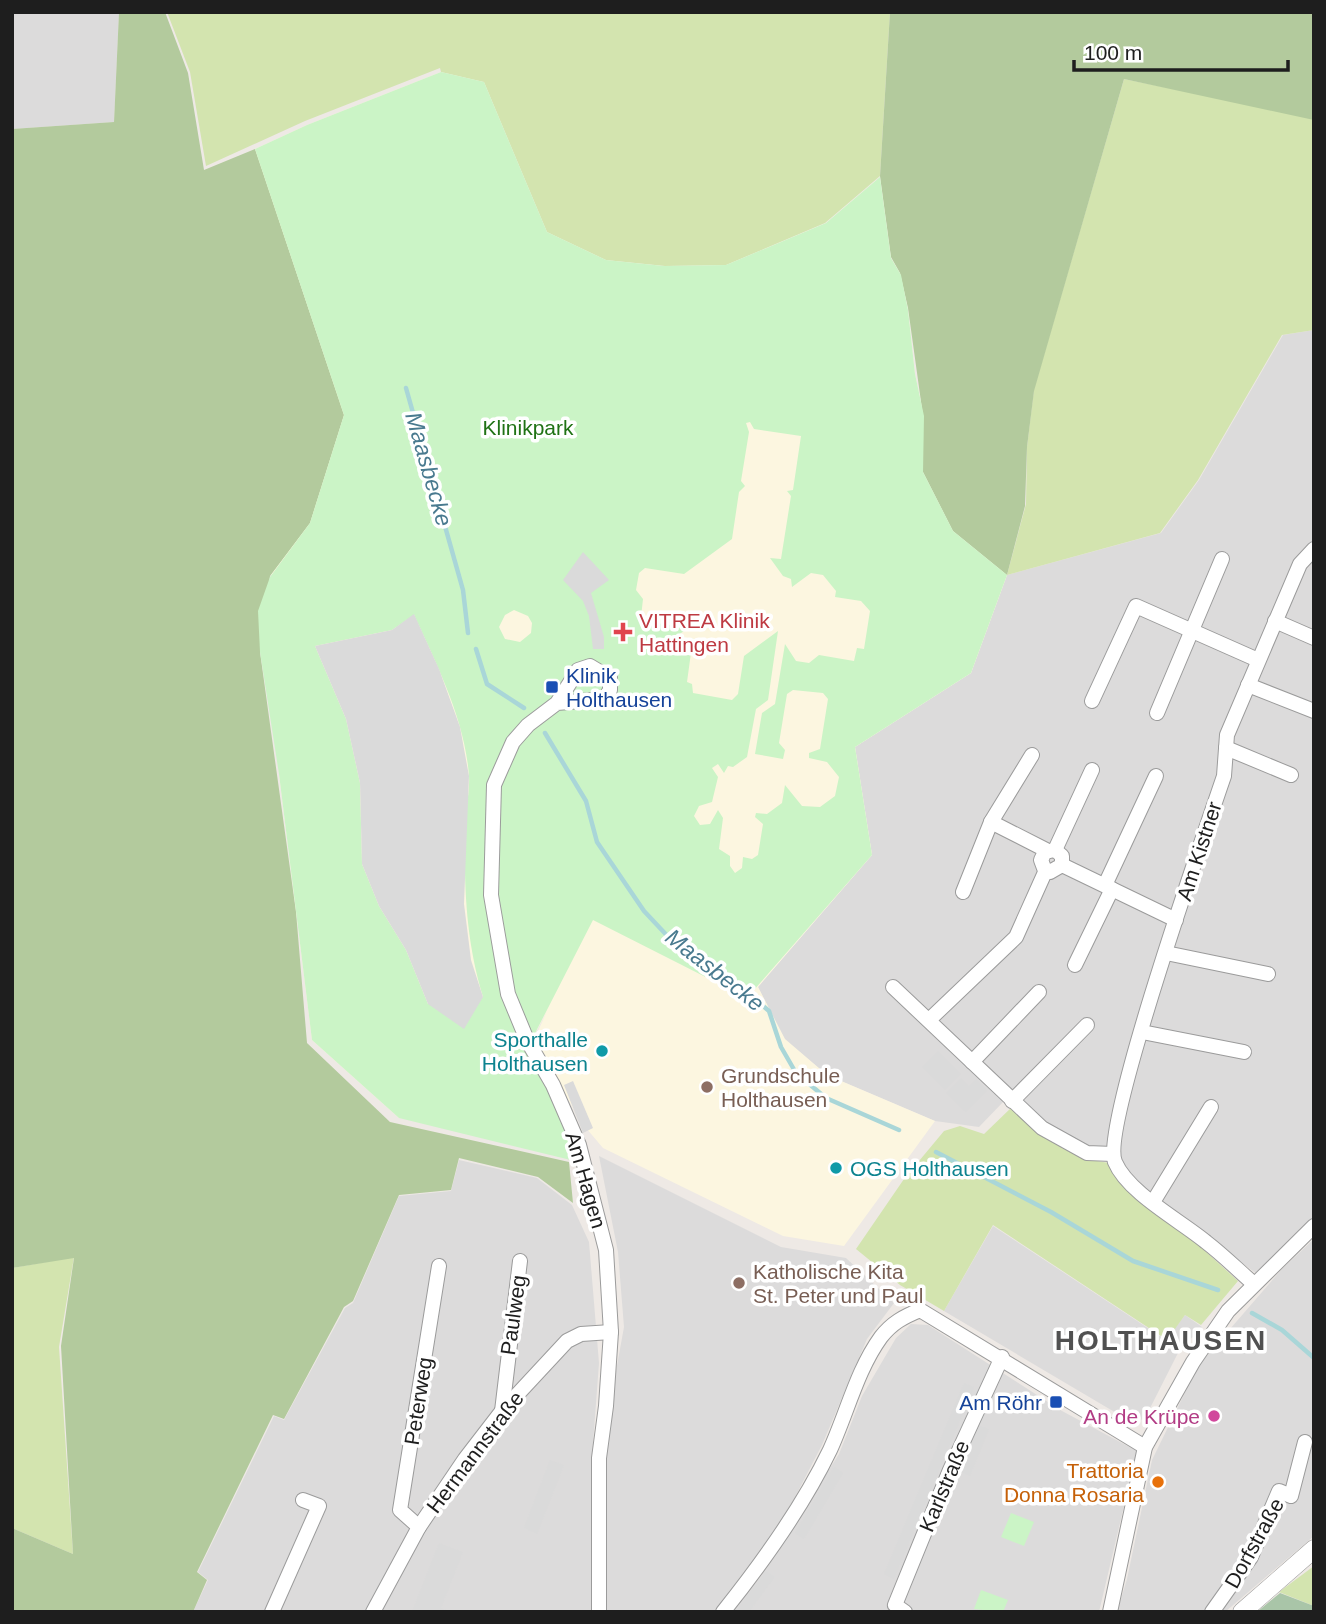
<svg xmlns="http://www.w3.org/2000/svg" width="1326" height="1624" font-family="Arial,sans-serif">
	<rect width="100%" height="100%" fill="#eee9e5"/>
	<!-- residential -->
	<g fill="#dcdbdb">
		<path d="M12,12H119L114,122L12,129Z"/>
		<path d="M1314,330V1219L1258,1275L1138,1183L1119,1159L1086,1149L1005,1100L979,1127L935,1121L827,1075L784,1039L758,987L872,855L855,747L971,673L1007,575L1161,533L1199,480L1283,335Z"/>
		<path d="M599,1156L781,1247L846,1258L894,1303L867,1339L822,1445L794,1499L751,1569L716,1612H606L605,1460L610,1404L624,1327L618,1252Z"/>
		<path d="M459,1160L537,1178L572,1205L589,1242L599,1363L592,1457L591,1612H193L208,1580L198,1572L274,1416L284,1420L345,1308L353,1303L399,1196L451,1191Z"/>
		<path d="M993,1226L1166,1340L1185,1315L1202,1327L1179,1351L1144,1420L1123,1417L944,1311Z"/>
		<path d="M1314,1239V1536L1225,1612H1117L1127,1579L1152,1460L1198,1366L1282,1269Z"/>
		<path d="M911,1324L928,1325L1062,1411L1137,1451L1099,1612H732L761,1576L839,1454L862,1396L896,1338Z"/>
	</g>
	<!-- education -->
	<path fill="#fcf6e0" d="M441,72L484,82L547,232L606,260L664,266L726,265L826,223L880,177L891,258L901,275L908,310L915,374L924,416L923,472L953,531L1007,575L971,673L855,747L872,855L758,987L785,1039L827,1075L935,1121L844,1246L783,1236L603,1148L581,1122L534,1040L547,1011L527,1049L399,1118L312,1040L279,774L255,149L307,125Z"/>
	<!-- grass -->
	<g fill="#d3e4af">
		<path d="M167,12H890L880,176L825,223L726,265L665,266L606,260L547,232L484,82L441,72L440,68L305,121L206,166L190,72Z"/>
		<path d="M1124,79L1311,117L1314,120V330L1282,335L1198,480L1160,533L1007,575L1026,504L1027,447L1034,389Z"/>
		<path d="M1012,1107L1062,1148L1085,1159L1109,1163L1238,1281L1201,1325L1185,1315L1167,1340L993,1225L944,1311L900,1285L856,1249L904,1179L944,1131L960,1126L984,1134Z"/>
		<path d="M74,1257L59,1347L73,1554L12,1528V1268Z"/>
		<path d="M1314,1566V1606L1279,1592Z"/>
	</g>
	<!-- forest -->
	<g fill="#b3ca9d">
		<path d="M119,12H165L188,73L204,170L255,149L344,415L310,523L270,576L260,652L296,912L307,1043L390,1122L569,1162L573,1203L538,1177L459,1158L451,1190L399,1195L353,1301L344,1307L284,1419L273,1415L197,1572L207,1580L193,1612H12V1528L73,1554L61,1346L74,1258L12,1268V129L114,122Z"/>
		<path d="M890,12H1314V120L1124,79L1034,391L1027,447L1025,506L1007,575L953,531L923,472V416L908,308L900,273L891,257L880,176Z"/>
	</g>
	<!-- cemetery -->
	<path fill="#a9c5a8" d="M1280,1593L1314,1606V1612H1257Z"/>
	<!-- park -->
	<g fill="#cbf4c6" fill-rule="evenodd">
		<path d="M441,72L484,82L547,232L606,260L664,266L726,265L826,223L880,177L891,258L901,275L908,310L915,374L924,416L923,472L953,531L1007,575L971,673L855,747L872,855L747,998L593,920L527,1049L570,1125L579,1162L399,1118L312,1040L279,774L260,652L258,611L270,577L310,523L344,415L255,149L307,125ZM750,422L754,429L801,436L793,490L787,491L791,496L781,559L770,558L783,576L791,579L792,587L811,573L823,575L836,591L835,597L861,601L870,611L864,649L857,648L854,661L819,655L809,663L796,661L785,644L775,704L762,713L755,754L783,759L785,750L779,743L787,694L793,690L823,693L828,699L820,749L809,753V758L827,762L839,777L835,796L820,807L802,806L785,785L782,803L767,814L756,813L755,817L763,824L758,855L752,859L743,857L742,868L735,873L730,866V856L719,849L723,818L718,810L710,824L700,825L694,816L699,806L712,802L718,777L712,768L718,764L724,773L728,766L733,767L747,757L756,709L768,700L778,631L744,656L738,694L732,700L693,693L692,684L687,682L693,638L684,646L677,636L688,628L644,621L641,617L643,599L636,590L639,573L645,568L684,574L732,539L739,492L745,486L741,481L749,432L746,423ZM514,610L528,616L532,623L531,633L520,642L505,639L499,627L505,615ZM414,615C437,665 465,720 469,776C470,793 465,811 465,829C464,888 466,941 483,997L428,1004L406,950L379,906L362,864L360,783L346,719L315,646L392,630Z"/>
		<path d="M1011,1513L1034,1522L1024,1546L1001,1537Z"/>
		<path d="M981,1590L1008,1600L1003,1612L974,1609Z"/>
	</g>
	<!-- parking -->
	<g fill="#dadada">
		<path d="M583,552L609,580L591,593L604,637V649H593L589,616L583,601L563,580Z"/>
		<path d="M414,614L439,669L460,727L469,776L464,904L471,960L483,997L464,1029L428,1004L406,950L379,906L362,864L360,783L346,719L315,646L392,630Z"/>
		<path d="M938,1051L961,1074L945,1090L922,1067Z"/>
		<path d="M961,1078L969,1086L976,1079L987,1091L966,1112L946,1093Z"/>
		<path d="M573,1081L593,1128L583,1133L564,1085Z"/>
		<path d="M964,1383L974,1387L894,1579L884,1574Z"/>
		<path d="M978,1425L989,1429L970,1476L959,1471Z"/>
		<path d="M550,1460L564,1465L537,1534L524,1528Z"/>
		<path d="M834,1467L843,1473L804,1539L795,1533Z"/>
		<path d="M439,1543L463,1552L441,1608L451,1612H412Z"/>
		<path d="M766,1571L775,1577L749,1612H735Z"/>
	</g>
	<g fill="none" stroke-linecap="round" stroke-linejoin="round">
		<!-- stream -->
		<g stroke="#a9d6d8" stroke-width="4.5">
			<path d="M406,388L463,590L468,633"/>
			<path d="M476,649L487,684L524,708"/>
			<path d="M545,733L586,801L597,842L644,911L674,943L708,959L769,1011L781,1047L796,1073L826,1098L899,1130"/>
			<path d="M936,1152L1051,1212L1133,1261L1218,1290"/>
			<path d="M1252,1313L1282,1330L1314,1358"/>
		</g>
		<!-- minor casing -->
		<g stroke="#9b9b9b" stroke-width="16">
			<g id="minor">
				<path d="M1275,621L1314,638"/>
				<path d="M1248,685L1314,711"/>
				<path d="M1092,701L1136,606L1258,660"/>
				<path d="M557,703L605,699L610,690V678L590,666L578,670L557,703L528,725L513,742L494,785L491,895L508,994L527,1040L553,1085L579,1145L606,1250L611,1332L606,1406L599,1458V1612"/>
				<path d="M1157,713L1222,559"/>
				<path d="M1226,748L1291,775"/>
				<path d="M991,822L1048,851"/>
				<path d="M1055,850L1092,770"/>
				<path d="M1062,865L1050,872L1044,868L1041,860L1045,852L1055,850L1062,856V865L1176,920"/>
				<path d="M1105,885L1156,776"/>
				<path d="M963,892L991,822L1032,755"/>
				<path d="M1166,953L1268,974"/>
				<path d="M1075,965L1112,889"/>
				<path d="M893,987L1042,1128L1087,1153L1113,1154"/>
				<path d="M929,1020L1016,937L1046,870"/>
				<path d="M1142,1032L1244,1052"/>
				<path d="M972,1062L1039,992"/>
				<path d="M1012,1101L1087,1025"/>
				<path d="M1153,1202L1211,1107"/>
				<path d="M1254,1284C1238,1270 1223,1255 1206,1242C1181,1221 1128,1193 1115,1162C1101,1128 1206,829 1224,776L1227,735L1300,564L1314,549"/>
				<path d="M502,1411L520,1261"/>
				<path d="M419,1527L400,1510L439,1266"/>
				<path d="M272,1612L319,1506L303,1500"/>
				<path d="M373,1612L419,1527L465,1459L502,1411L567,1341L581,1334L611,1332"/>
				<path d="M723,1612C763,1562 802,1508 830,1450C847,1413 857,1370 881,1337C892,1323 903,1317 920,1310L1145,1447"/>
				<path d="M905,1612L895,1605L950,1470L1002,1357"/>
				<path d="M1110,1612L1145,1447L1193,1362L1228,1311L1314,1226"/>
				<path d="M1212,1612L1251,1557L1279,1491L1291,1496L1305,1442"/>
			</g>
		</g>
		<!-- tertiary casing -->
		<g stroke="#9b9b9b" stroke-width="19">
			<path id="tertiary" d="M1242,1612L1314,1549"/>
		</g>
		<!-- minor -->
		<use href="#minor" stroke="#fff" stroke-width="14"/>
		<!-- tertiary -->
		<use href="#tertiary" stroke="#fff" stroke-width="18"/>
	</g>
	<!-- markers -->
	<path fill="#e0444e" stroke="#fff" stroke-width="2.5" d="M619.5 621.5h7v7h7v7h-7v7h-7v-7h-7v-7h7z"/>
	<g fill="#1a4fb4" stroke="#fff" stroke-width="2.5">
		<rect x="545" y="680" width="14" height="14" rx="3.5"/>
		<rect x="1049" y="1395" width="14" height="14" rx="3.5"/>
	</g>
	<g fill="#0f9aa8" stroke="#fff" stroke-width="2.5">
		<circle cx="602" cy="1051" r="7"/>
		<circle cx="836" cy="1168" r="7"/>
	</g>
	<g fill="#8d6e63" stroke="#fff" stroke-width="2.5">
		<circle cx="707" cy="1087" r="7"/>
		<circle cx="739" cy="1283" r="7"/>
	</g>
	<circle fill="#d1479c" stroke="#fff" stroke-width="2.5" cx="1214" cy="1416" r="7"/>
	<circle fill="#e8710a" stroke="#fff" stroke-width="2.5" cx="1158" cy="1482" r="7"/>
	<g text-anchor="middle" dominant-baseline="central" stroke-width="7" stroke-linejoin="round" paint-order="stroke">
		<!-- park labels -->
		<g font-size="21" fill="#207215" stroke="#fff">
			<text x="528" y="427">Klinikpark</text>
		</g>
		<!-- health labels -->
		<g font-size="21" fill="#be3a42" stroke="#fff" text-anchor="start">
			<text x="639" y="620">VITREA Klinik<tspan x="639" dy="24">Hattingen</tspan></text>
		</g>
		<!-- transit labels -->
		<g font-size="21" fill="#164399" stroke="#fff" text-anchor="start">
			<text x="566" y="675">Klinik<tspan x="566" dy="24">Holthausen</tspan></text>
			<text x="1042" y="1402" text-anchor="end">Am Röhr</text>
		</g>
		<!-- street labels -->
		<g font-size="21" fill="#1e1e1e" stroke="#fff">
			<text transform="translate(1199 851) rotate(-72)">Am Kistner</text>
			<text transform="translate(586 1180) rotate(74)">Am Hagen</text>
			<text transform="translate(513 1315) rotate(-82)">Paulweg</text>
			<text transform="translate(418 1401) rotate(-81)">Peterweg</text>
			<text transform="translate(475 1452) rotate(-53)">Hermannstraße</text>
			<text transform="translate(944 1486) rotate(-67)">Karlstraße</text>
			<text transform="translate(1254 1543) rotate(-61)">Dorfstraße</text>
		</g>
		<!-- culture labels -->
		<g font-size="21" fill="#0d838f" stroke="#fff" text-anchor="end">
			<text x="588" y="1039">Sporthalle<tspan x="588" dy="24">Holthausen</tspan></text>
			<text x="850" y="1168" text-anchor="start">OGS Holthausen</text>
		</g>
		<!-- education labels -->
		<g font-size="21" fill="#785e54" stroke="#fff" text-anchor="start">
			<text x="721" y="1075">Grundschule<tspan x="721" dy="24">Holthausen</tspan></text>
			<text x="753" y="1271">Katholische Kita<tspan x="753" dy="24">St. Peter und Paul</tspan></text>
		</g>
		<!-- hotel labels -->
		<g font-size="21" fill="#b23c85" stroke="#fff" text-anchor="end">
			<text x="1200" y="1416">An de Krüpe</text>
		</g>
		<!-- food labels -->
		<g font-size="21" fill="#c56008" stroke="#fff" text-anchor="end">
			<text x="1144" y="1470">Trattoria<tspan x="1144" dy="24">Donna Rosaria</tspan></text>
		</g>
		<!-- water labels -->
		<g font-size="23" font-style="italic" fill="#497a8f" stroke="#fff">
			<text transform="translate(429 469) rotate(74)">Maasbecke</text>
			<text transform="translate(715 970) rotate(38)">Maasbecke</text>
		</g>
		<!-- district labels -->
		<g font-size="28" font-weight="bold" letter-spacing="2" fill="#515151" stroke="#fff">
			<text x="1161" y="1340">HOLTHAUSEN</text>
		</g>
	</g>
	<!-- border -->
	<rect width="1326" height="1624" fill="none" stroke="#1e1e1e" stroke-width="28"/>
	<!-- scale -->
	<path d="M1074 60v10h214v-10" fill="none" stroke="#1e1e1e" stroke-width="3.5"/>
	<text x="1084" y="60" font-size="21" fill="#1e1e1e" stroke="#ffffff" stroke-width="5" paint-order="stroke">100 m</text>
</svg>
